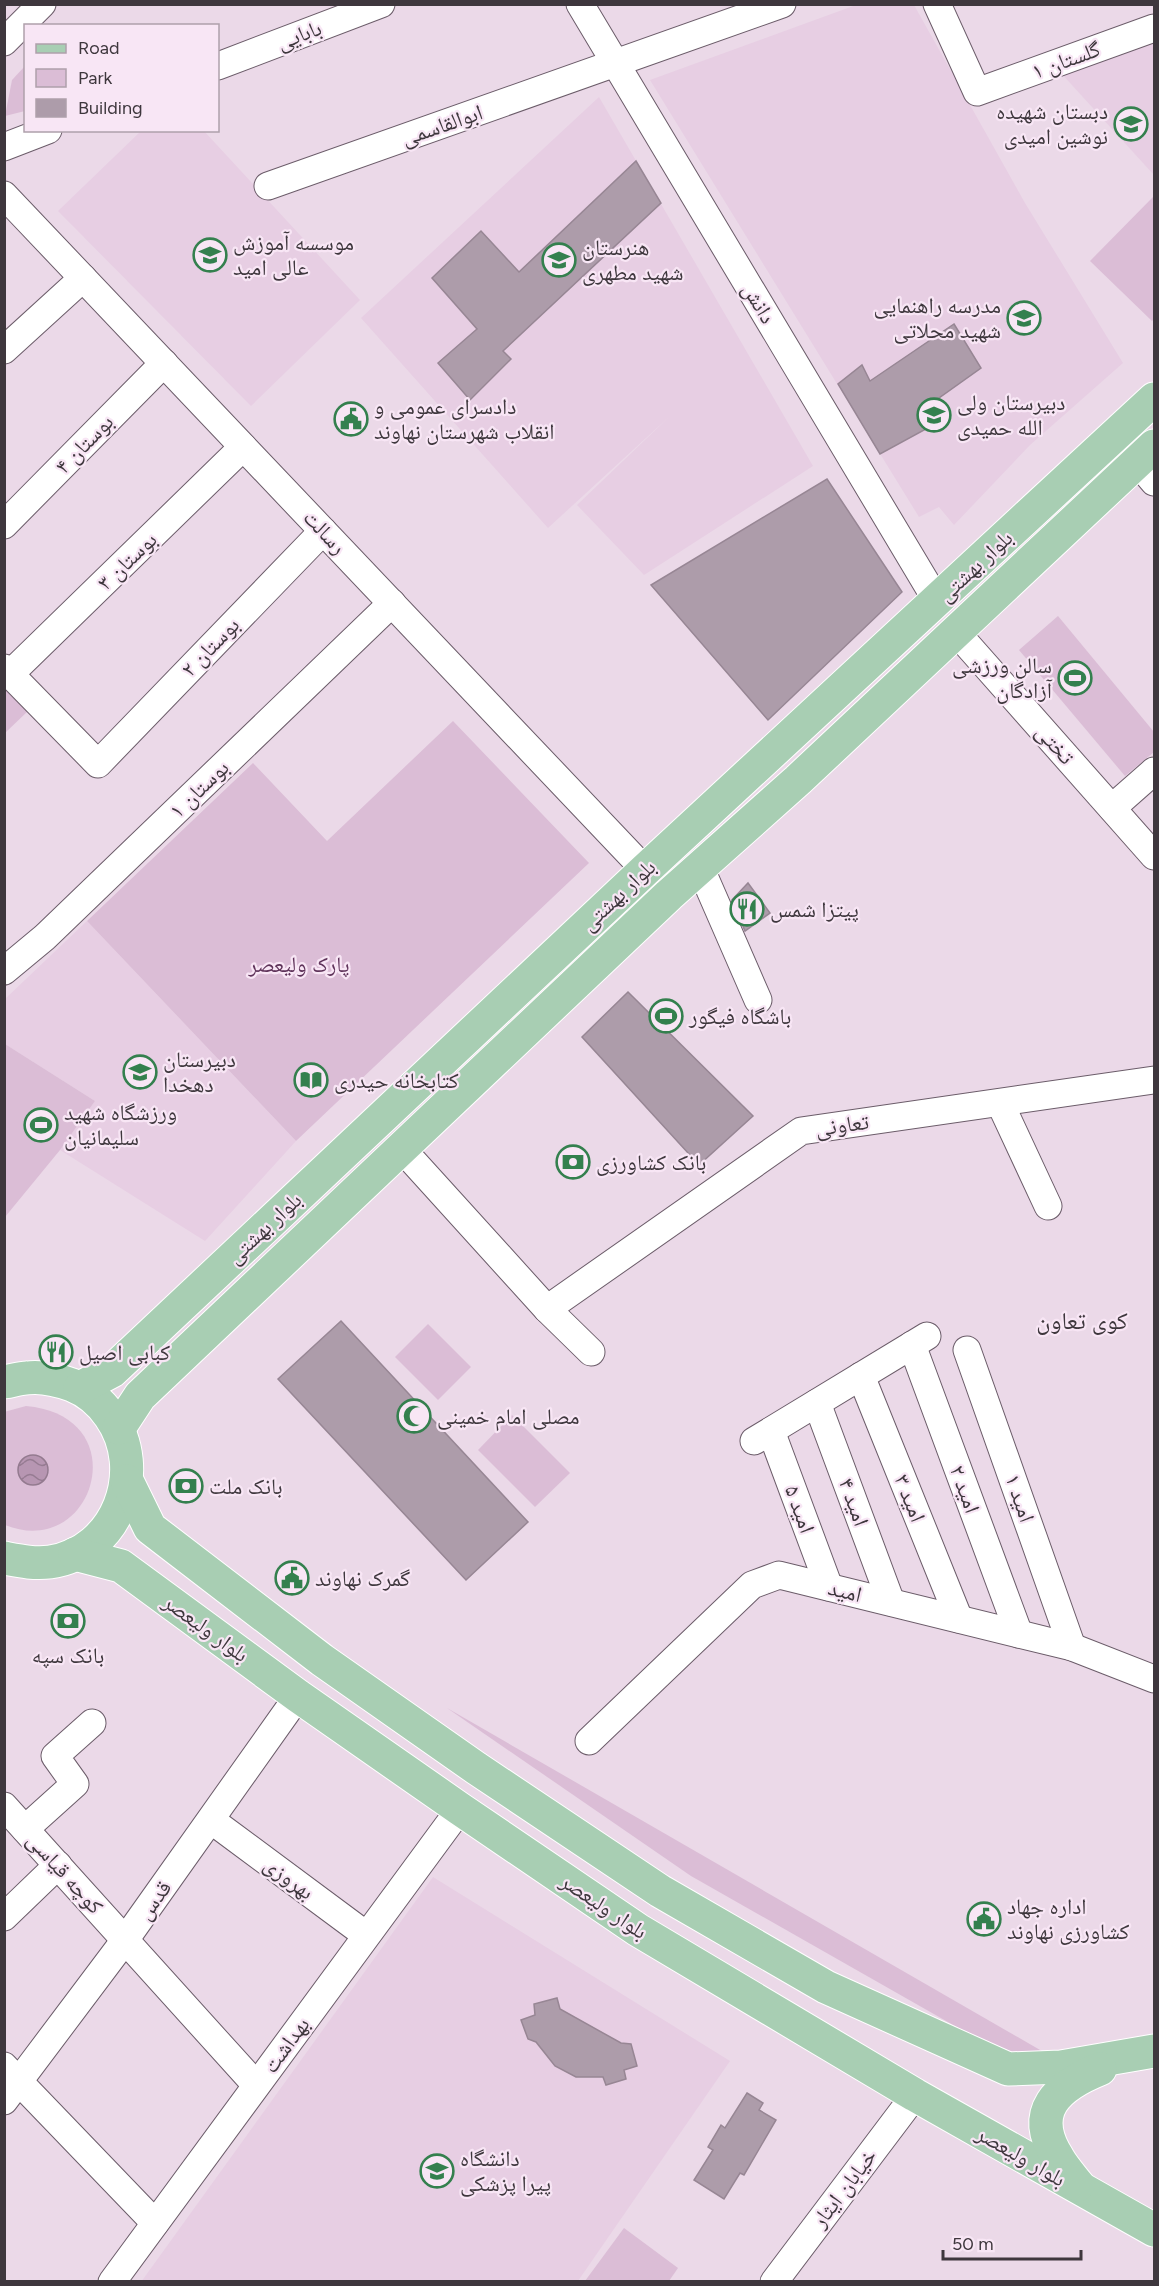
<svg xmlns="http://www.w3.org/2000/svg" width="1159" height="2286" font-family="Figtree,'Noto Naskh Arabic',sans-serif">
	<defs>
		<pattern id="water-waves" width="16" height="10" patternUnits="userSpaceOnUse" patternTransform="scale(1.5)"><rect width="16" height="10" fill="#b796b2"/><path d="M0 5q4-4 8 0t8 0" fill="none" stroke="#967b92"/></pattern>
	</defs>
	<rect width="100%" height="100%" fill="#ebd9e8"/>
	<!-- built -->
	<g fill="#e7cee3">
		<path d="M856,5H914L1025,203L1123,363L1030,445L954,525L939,507L919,517L650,80Z"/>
		<path d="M1154,43V175L1061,73Z"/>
		<path d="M599,97L813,466L644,575L577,505L670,416L548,528L361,318Z"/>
		<path d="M141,131H204L360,300L251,406L58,211Z"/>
		<path d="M87,921L296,1141L205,1241L60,1150L95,1101L5,1044V999Z"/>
		<path d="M433,1877L730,2061L578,2281L141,2282Z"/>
	</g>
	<!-- green -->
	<g fill="#dbbdd6">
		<path d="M25,66V111L5,116L12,80Z"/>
		<path d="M1154,196V319L1152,321L1090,261Z"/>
		<path d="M1058,616L1154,732V752L1125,776L1019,650Z"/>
		<path d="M5,684L29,710L5,733Z"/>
		<path d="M453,721L589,863L296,1141L87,921L253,763L327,841Z"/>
		<path d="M5,1044L95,1101L60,1150L5,1217Z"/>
		<path d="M428,1324L471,1367L438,1400L395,1357Z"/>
		<path d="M26,1406C138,1416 94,1561 5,1525L4,1412Z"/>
		<path d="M512,1415L570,1473L535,1507L478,1450Z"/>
		<path d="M447,1708L1047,2054L1020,2063L691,1876Z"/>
		<path d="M624,2228L678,2268L669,2281H585Z"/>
	</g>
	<!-- water -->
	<circle fill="url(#water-waves)" stroke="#937a8f" stroke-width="1.5" cx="33" cy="1470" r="15"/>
	<!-- building -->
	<g fill="#ad9caa" stroke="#978694" stroke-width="1.5">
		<path d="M636,161L661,203L503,351L511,359L470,400L438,363L477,329L432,278L481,231L519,272Z"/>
		<path d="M954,324L981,368L918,413L926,429L880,454L838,384L862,365L870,381Z"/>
		<path d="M827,479L902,592L768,720L651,585Z"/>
		<path d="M748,883L770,913L745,931L732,900Z"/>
		<path d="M628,992L753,1116L699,1165L582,1037Z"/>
		<path d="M341,1321L528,1522L466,1580L278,1379Z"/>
		<path d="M557,1998L560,2009L621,2043L631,2044L637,2066L624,2070L626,2079L606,2085L603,2077H576L555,2066L536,2042L528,2039L521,2020L535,2015L534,2004Z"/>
		<path d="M747,2093L763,2103L759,2110L776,2120L744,2175L740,2173L724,2199L694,2180L713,2150L708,2147L721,2125L725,2128Z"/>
	</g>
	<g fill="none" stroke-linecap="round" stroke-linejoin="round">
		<!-- minor casing -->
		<g stroke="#6b5c69" stroke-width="29">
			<g id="minor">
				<path d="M580,4L937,601"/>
				<path d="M937,4L977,92L1154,28"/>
				<path d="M4,42L42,4"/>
				<path d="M218,66L381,4"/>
				<path d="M4,147L48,130"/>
				<path d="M268,186L782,4"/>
				<path d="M4,195L645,870"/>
				<path d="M4,350L83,278"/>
				<path d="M1137,462L1154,482"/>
				<path d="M4,525L164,363"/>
				<path d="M956,632L1154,856"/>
				<path d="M4,668L98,764L323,531"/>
				<path d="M10,674L243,447"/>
				<path d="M1112,808L1154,771"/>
				<path d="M700,867L758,1000"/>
				<path d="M4,971L45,937L392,603"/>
				<path d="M1000,1103L1048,1206"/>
				<path d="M402,1149L547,1309L591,1352"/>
				<path d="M547,1309L801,1131L1154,1080"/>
				<path d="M912,1345L1019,1634"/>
				<path d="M967,1350L1072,1647"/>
				<path d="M861,1376L959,1619"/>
				<path d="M817,1403L891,1602"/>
				<path d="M771,1431L829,1587"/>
				<path d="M754,1441L927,1336"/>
				<path d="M589,1741L752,1585L779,1575L1072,1647L1154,1679"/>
				<path d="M4,1806L256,2085"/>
				<path d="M211,1820L366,1935"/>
				<path d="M25,1829L75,1784L55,1756L92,1723"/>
				<path d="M4,1917L58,1865"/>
				<path d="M4,2066L155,2223"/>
				<path d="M4,2101L125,1940L298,1696"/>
				<path d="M112,2282L460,1809"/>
				<path d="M774,2282L915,2095"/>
			</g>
		</g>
		<!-- major casing -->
		<g stroke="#fff" stroke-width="35">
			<g id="major">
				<path d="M4,1382C12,1381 19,1378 27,1378C42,1376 58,1380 72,1385C87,1391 101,1403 110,1416C148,1470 118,1552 50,1562C34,1564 20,1561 4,1558"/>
				<path d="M80,1388L112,1371L645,870L1154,399"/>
				<path d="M119,1428L140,1396L669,895L798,780L1154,446"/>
				<path d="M127,1481L150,1528L322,1660L476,1768L660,1891L826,1987L1008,2069L1061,2067L1154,2051"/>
				<path d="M75,1554L121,1566L298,1696L460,1809L638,1930L915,2095L1154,2230"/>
				<path d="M1078,2185C1071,2176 1063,2167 1058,2158C1028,2111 1058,2086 1100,2069"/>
			</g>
		</g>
		<!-- minor -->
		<use href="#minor" stroke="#fff" stroke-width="27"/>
		<!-- major -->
		<use href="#major" stroke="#a8ceb3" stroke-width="33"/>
	</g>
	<!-- icons -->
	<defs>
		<g id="school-ring" transform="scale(1.725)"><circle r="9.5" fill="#f8e6f5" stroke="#34804e" stroke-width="1.5"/><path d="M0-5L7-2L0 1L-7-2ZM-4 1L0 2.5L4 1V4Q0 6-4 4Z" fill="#34804e"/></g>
		<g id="university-ring" transform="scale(1.725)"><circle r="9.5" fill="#f8e6f5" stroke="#34804e" stroke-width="1.5"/><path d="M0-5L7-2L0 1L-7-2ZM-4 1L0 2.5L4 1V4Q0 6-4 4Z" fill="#34804e"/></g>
		<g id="civic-ring" transform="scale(1.725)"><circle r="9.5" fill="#f8e6f5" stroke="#34804e" stroke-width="1.5"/><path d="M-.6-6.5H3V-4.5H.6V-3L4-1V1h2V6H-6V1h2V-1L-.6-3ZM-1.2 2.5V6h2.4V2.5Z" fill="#34804e"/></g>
		<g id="stadium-ring" transform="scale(1.725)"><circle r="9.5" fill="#f8e6f5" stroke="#34804e" stroke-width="1.5"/><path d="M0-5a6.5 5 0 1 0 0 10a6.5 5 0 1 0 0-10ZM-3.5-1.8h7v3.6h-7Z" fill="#34804e"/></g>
		<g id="restaurant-ring" transform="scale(1.725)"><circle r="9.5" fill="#f8e6f5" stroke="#34804e" stroke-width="1.5"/><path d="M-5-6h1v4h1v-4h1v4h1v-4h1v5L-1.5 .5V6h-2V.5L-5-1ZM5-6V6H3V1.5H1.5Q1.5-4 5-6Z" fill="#34804e"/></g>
		<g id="library-ring" transform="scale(1.725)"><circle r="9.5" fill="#f8e6f5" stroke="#34804e" stroke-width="1.5"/><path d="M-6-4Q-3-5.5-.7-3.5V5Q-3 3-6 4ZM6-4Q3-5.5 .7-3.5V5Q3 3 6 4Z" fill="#34804e"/></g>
		<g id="bank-ring" transform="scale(1.725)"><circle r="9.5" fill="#f8e6f5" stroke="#34804e" stroke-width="1.5"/><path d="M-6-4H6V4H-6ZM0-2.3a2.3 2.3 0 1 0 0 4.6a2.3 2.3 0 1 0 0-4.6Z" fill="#34804e"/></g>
		<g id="mosque-ring" transform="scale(1.725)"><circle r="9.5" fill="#f8e6f5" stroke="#34804e" stroke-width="1.5"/><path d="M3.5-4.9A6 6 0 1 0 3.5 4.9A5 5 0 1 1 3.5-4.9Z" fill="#34804e"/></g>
	</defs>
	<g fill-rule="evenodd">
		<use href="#school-ring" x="1131" y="124"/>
		<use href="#university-ring" x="210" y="255"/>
		<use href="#school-ring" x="559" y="260"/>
		<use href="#school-ring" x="1024" y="318"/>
		<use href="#school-ring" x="934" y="415"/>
		<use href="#civic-ring" x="351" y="419"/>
		<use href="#stadium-ring" x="1075" y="678"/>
		<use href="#restaurant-ring" x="747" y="909"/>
		<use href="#stadium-ring" x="666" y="1016"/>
		<use href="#school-ring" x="140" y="1072"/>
		<use href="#library-ring" x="311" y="1080"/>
		<use href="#stadium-ring" x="41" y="1125"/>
		<use href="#bank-ring" x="573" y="1162"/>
		<use href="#restaurant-ring" x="56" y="1352"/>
		<use href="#mosque-ring" x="414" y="1416"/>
		<use href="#bank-ring" x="186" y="1486"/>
		<use href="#civic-ring" x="292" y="1578"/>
		<use href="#bank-ring" x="68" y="1621"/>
		<use href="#civic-ring" x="984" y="1919"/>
		<use href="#university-ring" x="437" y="2171"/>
	</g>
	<g text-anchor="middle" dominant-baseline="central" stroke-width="4.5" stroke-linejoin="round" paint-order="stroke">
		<!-- street labels -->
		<g font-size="22" fill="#3e373d" stroke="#f8e6f5">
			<text transform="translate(299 35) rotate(-21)">بابایی</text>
			<text transform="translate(1066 60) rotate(-20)">گلستان ۱</text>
			<text transform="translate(442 125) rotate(-19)">ابوالقاسمی</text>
			<text transform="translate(759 303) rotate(59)">دانش</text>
			<text transform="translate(84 444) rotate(-46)">بوستان ۴</text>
			<text transform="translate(325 532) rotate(47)">رسالت</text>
			<text transform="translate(127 561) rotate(-44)">بوستان ۳</text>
			<text transform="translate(975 566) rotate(-43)">بلوار بهشتی</text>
			<text transform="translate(210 647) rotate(-46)">بوستان ۲</text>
			<text transform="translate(1055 744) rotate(48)">تختی</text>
			<text transform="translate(199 789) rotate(-44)">بوستان ۱</text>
			<text transform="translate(618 895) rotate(-43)">بلوار بهشتی</text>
			<text transform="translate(842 1125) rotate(-8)">تعاونی</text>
			<text transform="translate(264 1228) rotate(-43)">بلوار بهشتی</text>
			<text transform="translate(965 1489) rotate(70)">امید ۲</text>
			<text transform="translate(910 1498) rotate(68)">امید ۳</text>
			<text transform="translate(1020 1498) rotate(71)">امید ۱</text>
			<text transform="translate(854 1502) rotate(70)">امید ۴</text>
			<text transform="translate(800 1509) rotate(70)">امید ۵</text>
			<text transform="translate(845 1591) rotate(14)">امید</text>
			<text transform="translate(206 1628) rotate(36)">بلوار ولیعصر</text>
			<text transform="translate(65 1873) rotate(48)">کوچه قیاسی</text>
			<text transform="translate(289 1878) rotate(37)">بهروزی</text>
			<text transform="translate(154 1900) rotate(-54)">قدس</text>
			<text transform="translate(604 1906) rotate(34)">بلوار ولیعصر</text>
			<text transform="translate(286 2045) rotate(-54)">بهداشت</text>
			<text transform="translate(1021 2156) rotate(30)">بلوار ولیعصر</text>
			<text transform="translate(844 2188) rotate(-53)">خیابان ایثار</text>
		</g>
		<!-- poi labels -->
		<g font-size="22" fill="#3e373d" stroke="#f8e6f5" text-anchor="start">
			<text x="1108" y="111" text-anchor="end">دبستان شهیده<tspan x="1108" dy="25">نوشین امیدی</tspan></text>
			<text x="233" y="242">موسسه آموزش<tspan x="233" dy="25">عالی امید</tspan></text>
			<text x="582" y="247">هنرستان<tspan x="582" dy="25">شهید مطهری</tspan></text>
			<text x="1001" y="305" text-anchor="end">مدرسه راهنمایی<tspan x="1001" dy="25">شهید محلاتی</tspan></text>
			<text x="957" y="402">دبیرستان ولی<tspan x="957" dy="25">الله حمیدی</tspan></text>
			<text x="374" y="406">دادسرای عمومی و<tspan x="374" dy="25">انقلاب شهرستان نهاوند</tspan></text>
			<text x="1052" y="665" text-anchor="end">سالن ورزشی<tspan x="1052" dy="25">آزادگان</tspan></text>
			<text x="770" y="909">پیتزا شمس</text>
			<text x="689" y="1016">باشگاه فیگور</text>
			<text x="163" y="1059">دبیرستان<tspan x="163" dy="25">دهخدا</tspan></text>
			<text x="334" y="1080">کتابخانه حیدری</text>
			<text x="64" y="1112">ورزشگاه شهید<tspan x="64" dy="25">سلیمانیان</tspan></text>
			<text x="596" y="1162">بانک کشاورزی</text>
			<text x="79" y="1352">کبابی اصیل</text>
			<text x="437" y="1416">مصلی امام خمینی</text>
			<text x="209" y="1486">بانک ملت</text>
			<text x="315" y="1578">گمرک نهاوند</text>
			<text x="68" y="1655" text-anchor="middle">بانک سپه</text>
			<text x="1007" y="1906">اداره جهاد<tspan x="1007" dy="25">کشاورزی نهاوند</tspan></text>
			<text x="460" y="2158">دانشگاه<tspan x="460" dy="25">پیرا پزشکی</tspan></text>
		</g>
		<!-- park labels -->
		<g font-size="22" fill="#5f335a" stroke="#f8e6f5">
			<text x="299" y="964">پارک ولیعصر</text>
		</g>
		<!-- neighbourhood labels -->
		<g font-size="24" fill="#3e373d" stroke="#f8e6f5">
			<text x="1082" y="1320">کوی تعاون</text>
		</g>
	</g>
	<!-- border -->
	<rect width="1159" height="2286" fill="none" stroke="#3e373d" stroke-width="12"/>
	<!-- legend -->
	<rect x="24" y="24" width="195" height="108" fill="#f8e6f5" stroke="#aea0ab" stroke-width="1.5"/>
	<rect x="36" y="44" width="30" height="9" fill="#a8ceb3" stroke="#aea0ab" stroke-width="1.5"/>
	<text x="78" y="54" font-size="18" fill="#3e373d">Road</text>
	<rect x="36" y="69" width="30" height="18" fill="#dbbdd6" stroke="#aea0ab" stroke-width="1.5"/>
	<text x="78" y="84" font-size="18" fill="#3e373d">Park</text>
	<rect x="36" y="99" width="30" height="18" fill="#ad9caa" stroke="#aea0ab" stroke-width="1.5"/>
	<text x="78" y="114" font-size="18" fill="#3e373d">Building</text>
	<!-- scale -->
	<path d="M943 2250v9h138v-9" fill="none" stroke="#3e373d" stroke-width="3"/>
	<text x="952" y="2250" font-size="18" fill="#3e373d" stroke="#f8e6f5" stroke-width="4.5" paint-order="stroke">50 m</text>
</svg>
